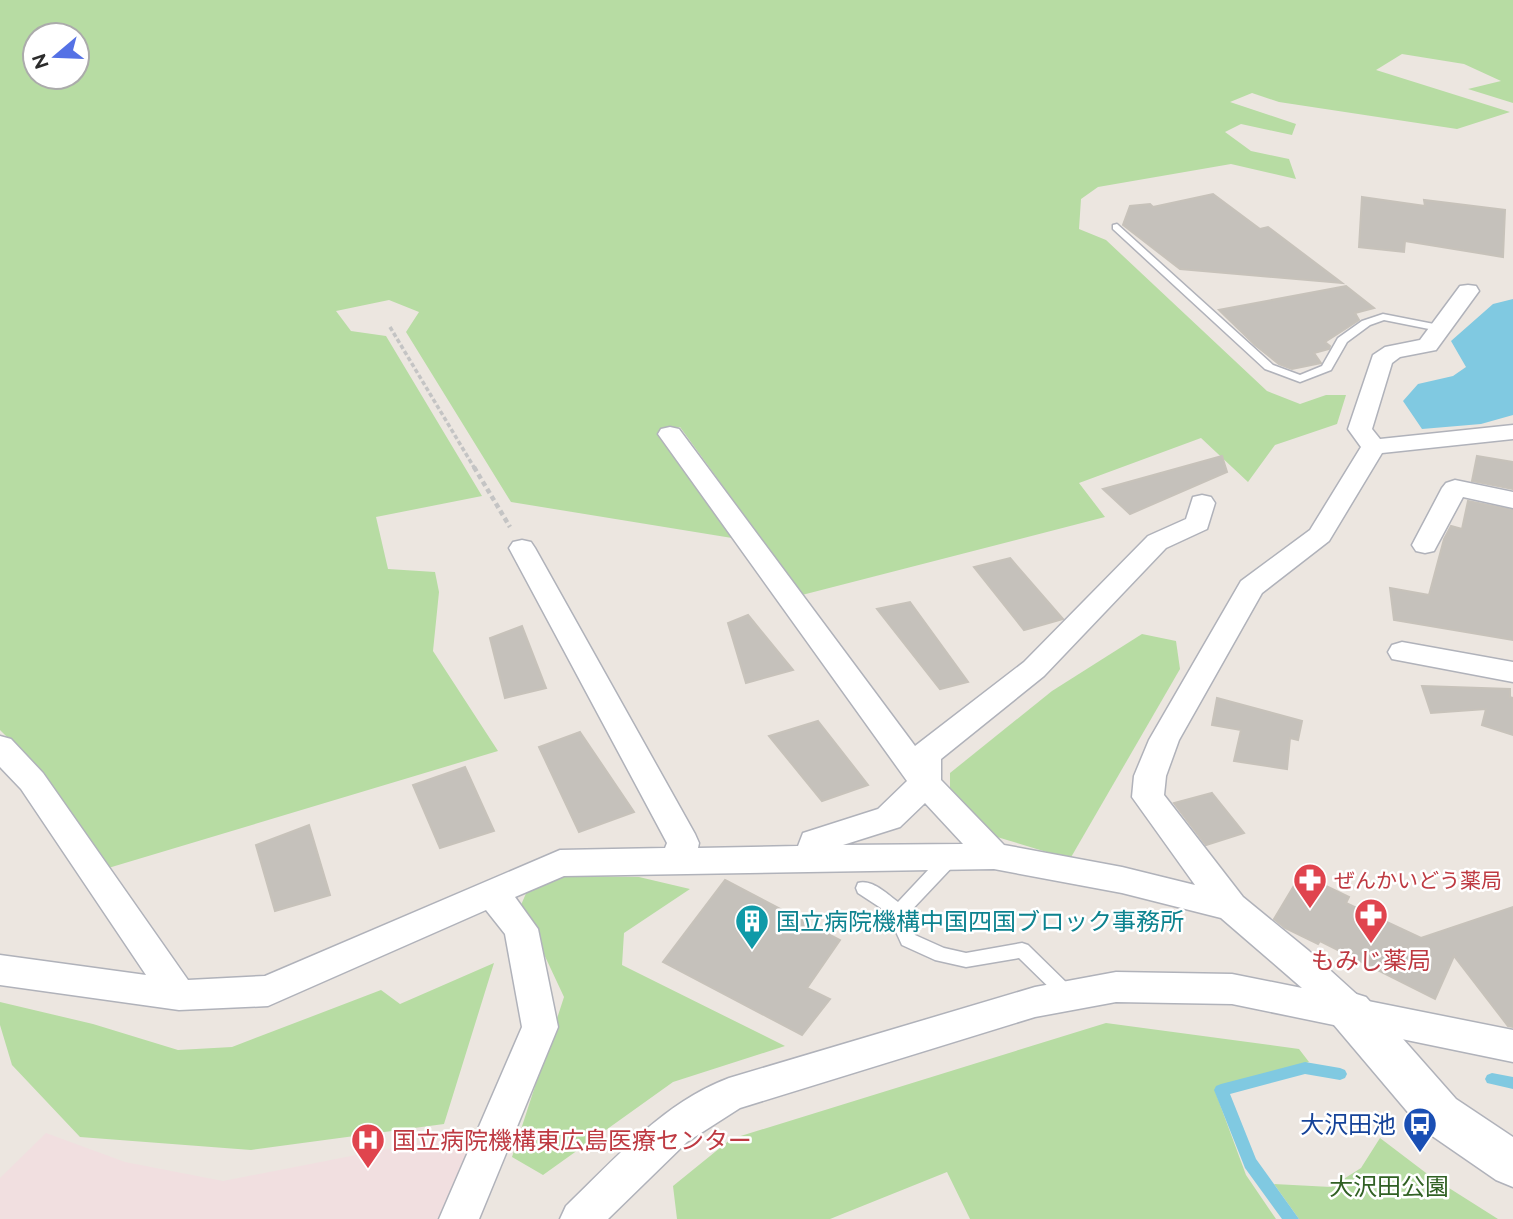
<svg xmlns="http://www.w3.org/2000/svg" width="1513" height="1219" font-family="Raleway,'Noto Sans JP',sans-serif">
	<rect width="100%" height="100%" fill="#ece6e0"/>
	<!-- medical -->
	<path fill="#f1dfe0" d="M474,1132L440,1219H0V1178L46,1133L125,1162L223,1181Z"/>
	<!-- green -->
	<g fill="#b7dca3" fill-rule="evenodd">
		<path d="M0,0H1513V103L1468,89L1501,81L1464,64L1402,54L1376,70L1510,112L1457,129L1279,102L1252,93L1230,102L1296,124L1292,135L1241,124L1225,132L1251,151L1289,159L1296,179L1231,164L1098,187L1081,199L1079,229L1106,240L1267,391L1300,404L1326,395H1346L1337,424L1275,445L1248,482L1201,438L1079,483L1105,517L802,595L680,427L658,435L732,538L511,502L406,332L419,312L389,300L336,311L351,331L386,336L482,496L376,517L388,569L435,572L439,592L433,651L498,751L105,869L43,773L0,730ZM35,35H77V77H35Z"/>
		<path d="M1142,634L1176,641L1180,669L1070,859L997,837L950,795V773L1052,691Z"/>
		<path d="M567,876L639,877L690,889L624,933L622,965L785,1046L673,1082L543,1175L512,1157L564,997L521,905L527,891Z"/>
		<path d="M494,963L444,1124L251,1150L80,1137L12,1065L0,1025V1002L93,1024L178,1050L232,1047L381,990L400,1004Z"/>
		<path d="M1106,1023L1299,1049L1309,1062L1215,1091L1246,1175L1276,1219H970L947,1172L830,1219H677L673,1186L731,1139Z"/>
		<path d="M1380,1138L1430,1176L1498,1219H1299L1274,1184L1331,1187L1361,1168Z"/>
	</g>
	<!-- water -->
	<path fill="#80c9e1" d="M1513,299V415L1481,424L1422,429L1403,401L1418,384L1453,376L1466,367L1451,341L1493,304Z"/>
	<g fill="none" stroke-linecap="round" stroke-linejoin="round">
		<!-- stream -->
		<g fill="#80c9e1" fill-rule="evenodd">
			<path d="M1305,1062L1340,1068L1345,1070L1347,1074L1345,1078L1340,1080L1305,1074L1230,1094L1256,1159L1299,1219H1282L1245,1168L1214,1090L1216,1086L1221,1084Z"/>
			<path d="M1492,1073L1513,1077V1089L1487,1083L1485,1079L1487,1075Z"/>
		</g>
	</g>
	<!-- building -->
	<g fill="#c5c1bb" stroke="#c7c2ba" stroke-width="2">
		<path d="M1213,194L1260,229L1268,227L1342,283L1180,269L1123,225L1130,206L1150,204L1153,207Z"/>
		<path d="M1362,197L1425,206L1424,200L1505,210L1503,257L1405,241L1404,252L1359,247Z"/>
		<path d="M1346,286L1374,308L1355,313L1359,320L1325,342L1330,346L1329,349L1314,353L1321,363L1292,369L1279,364L1255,345L1219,310Z"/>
		<path d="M1222,456L1227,472L1130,514L1103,489Z"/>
		<path d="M1477,456L1513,462V489L1472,481Z"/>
		<path d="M1468,501L1513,510V640L1394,620L1390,588L1429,595L1444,539L1451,526L1462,529Z"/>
		<path d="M1010,558L1063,619L1024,630L974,567Z"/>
		<path d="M910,602L968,682L940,689L877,609Z"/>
		<path d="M748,615L793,670L746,683L728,623Z"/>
		<path d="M522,626L546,688L505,698L490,638Z"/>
		<path d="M1422,686L1510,689V697L1513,698V735L1482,725L1486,709L1431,713Z"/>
		<path d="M1217,698L1302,721L1298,740L1290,738L1287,769L1234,761L1241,730L1212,725Z"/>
		<path d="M818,721L868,785L822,801L769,736Z"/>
		<path d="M580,732L634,812L579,832L539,747Z"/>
		<path d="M465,767L494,831L440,848L413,785Z"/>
		<path d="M1212,793L1244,833L1206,845L1174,803Z"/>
		<path d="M309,825L330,895L275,911L256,845Z"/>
		<path d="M1301,874L1349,897L1346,903L1421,938L1513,907V1027L1508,1026L1454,956L1435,999L1320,941L1318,944L1285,928L1274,919Z"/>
		<path d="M725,880L840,940L807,988L830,999L802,1035L663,962Z"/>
	</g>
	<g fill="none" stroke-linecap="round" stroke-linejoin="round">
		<!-- service casing -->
		<g stroke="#b0b2ba" stroke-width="3">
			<g id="service">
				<path d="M1117,224L1273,365L1300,375L1322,366L1338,338L1362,321L1383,314L1439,325L1445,328L1439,331L1384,320L1370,325L1347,342L1331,370L1300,382L1265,369L1113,229V225Z"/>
				<path d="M951,851L957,852L959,857L957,862L906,916L915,935L944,948L966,953L1022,943L1028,945L1074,990L1077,995L1074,1000L1068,1003L1062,1000L1019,958L966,967L935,960L902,945L887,912L858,893L856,888L858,883C872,879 887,894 898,902L945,852Z"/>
			</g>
		</g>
		<!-- minor casing -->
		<g stroke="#b0b2ba" stroke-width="3">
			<g id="minor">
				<path d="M1468,285L1476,286L1479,291L1436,350L1400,357L1392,363L1372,429L1380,439L1513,425V439L1382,453L1329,541L1262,593L1179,740L1166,776L1164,795L1243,897L1309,951L1363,1000L1513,1030V1062L1232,1004L1116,1002L1035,1017L740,1108L687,1142L608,1219H560L566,1206C615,1159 664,1102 729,1078L1035,987L1116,972L1232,974L1302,988L1221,918L1122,893L994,869L564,876L515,897L538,929L558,1027L479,1219H439L522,1027L505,934L486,910L268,1006L179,1010L0,985V955L146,975L21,789L0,767V736L11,739L43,773L188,980L265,976L560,850L665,848L667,843L509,548L513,542L522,540L531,542L535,548L695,834L699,843L698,848L798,846L803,833L878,809L907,781L658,434L661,429L670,427L679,429L915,746L1024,662L1148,536L1186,519L1193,497L1202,495L1211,497L1215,503L1207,529L1166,548L1044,676L941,759V780L1004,845L1122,867L1195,885L1132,797L1134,776L1149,740L1241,581L1310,530L1361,447L1348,429L1373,355L1385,347L1420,340L1460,286ZM925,803L963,844L843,845L900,827Z"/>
				<path d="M1455,480L1513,492V508L1463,497L1434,551L1425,553L1416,551L1412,545L1442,488L1446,483Z"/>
				<path d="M1402,642L1513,662V682L1392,659L1388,652L1392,645Z"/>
			</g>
		</g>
		<!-- tertiary casing -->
		<g stroke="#b0b2ba" stroke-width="3">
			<path id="tertiary" d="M1350,992L1366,997L1456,1099L1513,1137V1187L1496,1180L1422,1129L1334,1025L1327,1011L1334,997Z"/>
		</g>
		<!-- path-far1 -->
		<path stroke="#c4c4c4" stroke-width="3.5" stroke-dasharray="4.5 2.5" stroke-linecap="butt" d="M390,327L475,469"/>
		<!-- path -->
		<path stroke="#c4c4c4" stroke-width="4.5" stroke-dasharray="5 3.5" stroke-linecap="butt" d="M474,467L510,527"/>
		<!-- service -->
		<use href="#service" fill="#fff" fill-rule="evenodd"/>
		<!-- minor -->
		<use href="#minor" fill="#fff" fill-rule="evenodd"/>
		<!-- tertiary -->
		<use href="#tertiary" fill="#fff" fill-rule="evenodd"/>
	</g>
	<!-- icons -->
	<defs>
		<g id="pharmacy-pin" transform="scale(1.75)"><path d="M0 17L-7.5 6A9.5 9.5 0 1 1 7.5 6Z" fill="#e0444e" stroke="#fff"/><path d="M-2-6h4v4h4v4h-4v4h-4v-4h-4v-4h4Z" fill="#fff"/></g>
		<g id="building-pin" transform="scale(1.75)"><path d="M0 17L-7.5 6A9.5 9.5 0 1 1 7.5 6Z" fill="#0f9aa8" stroke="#fff"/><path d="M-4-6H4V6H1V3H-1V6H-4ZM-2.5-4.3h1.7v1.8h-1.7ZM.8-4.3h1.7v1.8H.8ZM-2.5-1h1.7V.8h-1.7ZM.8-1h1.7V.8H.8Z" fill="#fff"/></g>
		<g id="bus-pin" transform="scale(1.75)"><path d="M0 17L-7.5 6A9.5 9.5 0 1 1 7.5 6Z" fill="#1a4fb4" stroke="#fff"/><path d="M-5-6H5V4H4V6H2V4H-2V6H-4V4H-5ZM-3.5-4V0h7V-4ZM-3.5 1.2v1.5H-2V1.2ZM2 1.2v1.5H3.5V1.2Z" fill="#fff"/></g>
		<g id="hospital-pin" transform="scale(1.75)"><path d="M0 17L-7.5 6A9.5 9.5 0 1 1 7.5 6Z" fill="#e0444e" stroke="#fff"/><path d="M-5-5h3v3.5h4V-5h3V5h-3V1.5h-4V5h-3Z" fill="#fff"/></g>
	</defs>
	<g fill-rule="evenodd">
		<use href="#pharmacy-pin" x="1310" y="880"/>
		<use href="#pharmacy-pin" x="1371" y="915"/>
		<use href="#building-pin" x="752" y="921"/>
		<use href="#bus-pin" x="1420" y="1124"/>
		<use href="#hospital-pin" x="368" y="1140"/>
	</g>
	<g text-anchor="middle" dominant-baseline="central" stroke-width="5" stroke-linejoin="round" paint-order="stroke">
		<!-- health labels -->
		<g font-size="21" fill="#be3a42" stroke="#fff" text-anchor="start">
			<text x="1334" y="880">ぜんかいどう薬局</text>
		</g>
		<!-- near-culture labels -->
		<g font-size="24" fill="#0d838f" stroke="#fff" text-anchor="start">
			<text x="776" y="921">国立病院機構中国四国ブロック事務所</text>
		</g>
		<!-- near-health labels -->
		<g font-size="24" fill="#be3a42" stroke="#fff">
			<text x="1371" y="960">もみじ薬局</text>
			<text x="392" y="1140" text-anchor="start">国立病院機構東広島医療センター</text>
		</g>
		<!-- near-transit labels -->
		<g font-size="24" fill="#164399" stroke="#fff" text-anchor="end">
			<text x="1396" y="1124">大沢田池</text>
		</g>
		<!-- near-park labels -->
		<g font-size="24" fill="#316124" stroke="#fff">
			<text x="1389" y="1186">大沢田公園</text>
		</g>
	</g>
	<!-- north arrow -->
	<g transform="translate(56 56) rotate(251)"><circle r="33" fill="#ffffff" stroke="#ababab" stroke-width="2"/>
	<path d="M0-5L12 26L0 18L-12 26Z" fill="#5471e5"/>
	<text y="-10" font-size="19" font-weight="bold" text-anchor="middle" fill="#2c2c2c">N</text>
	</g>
</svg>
